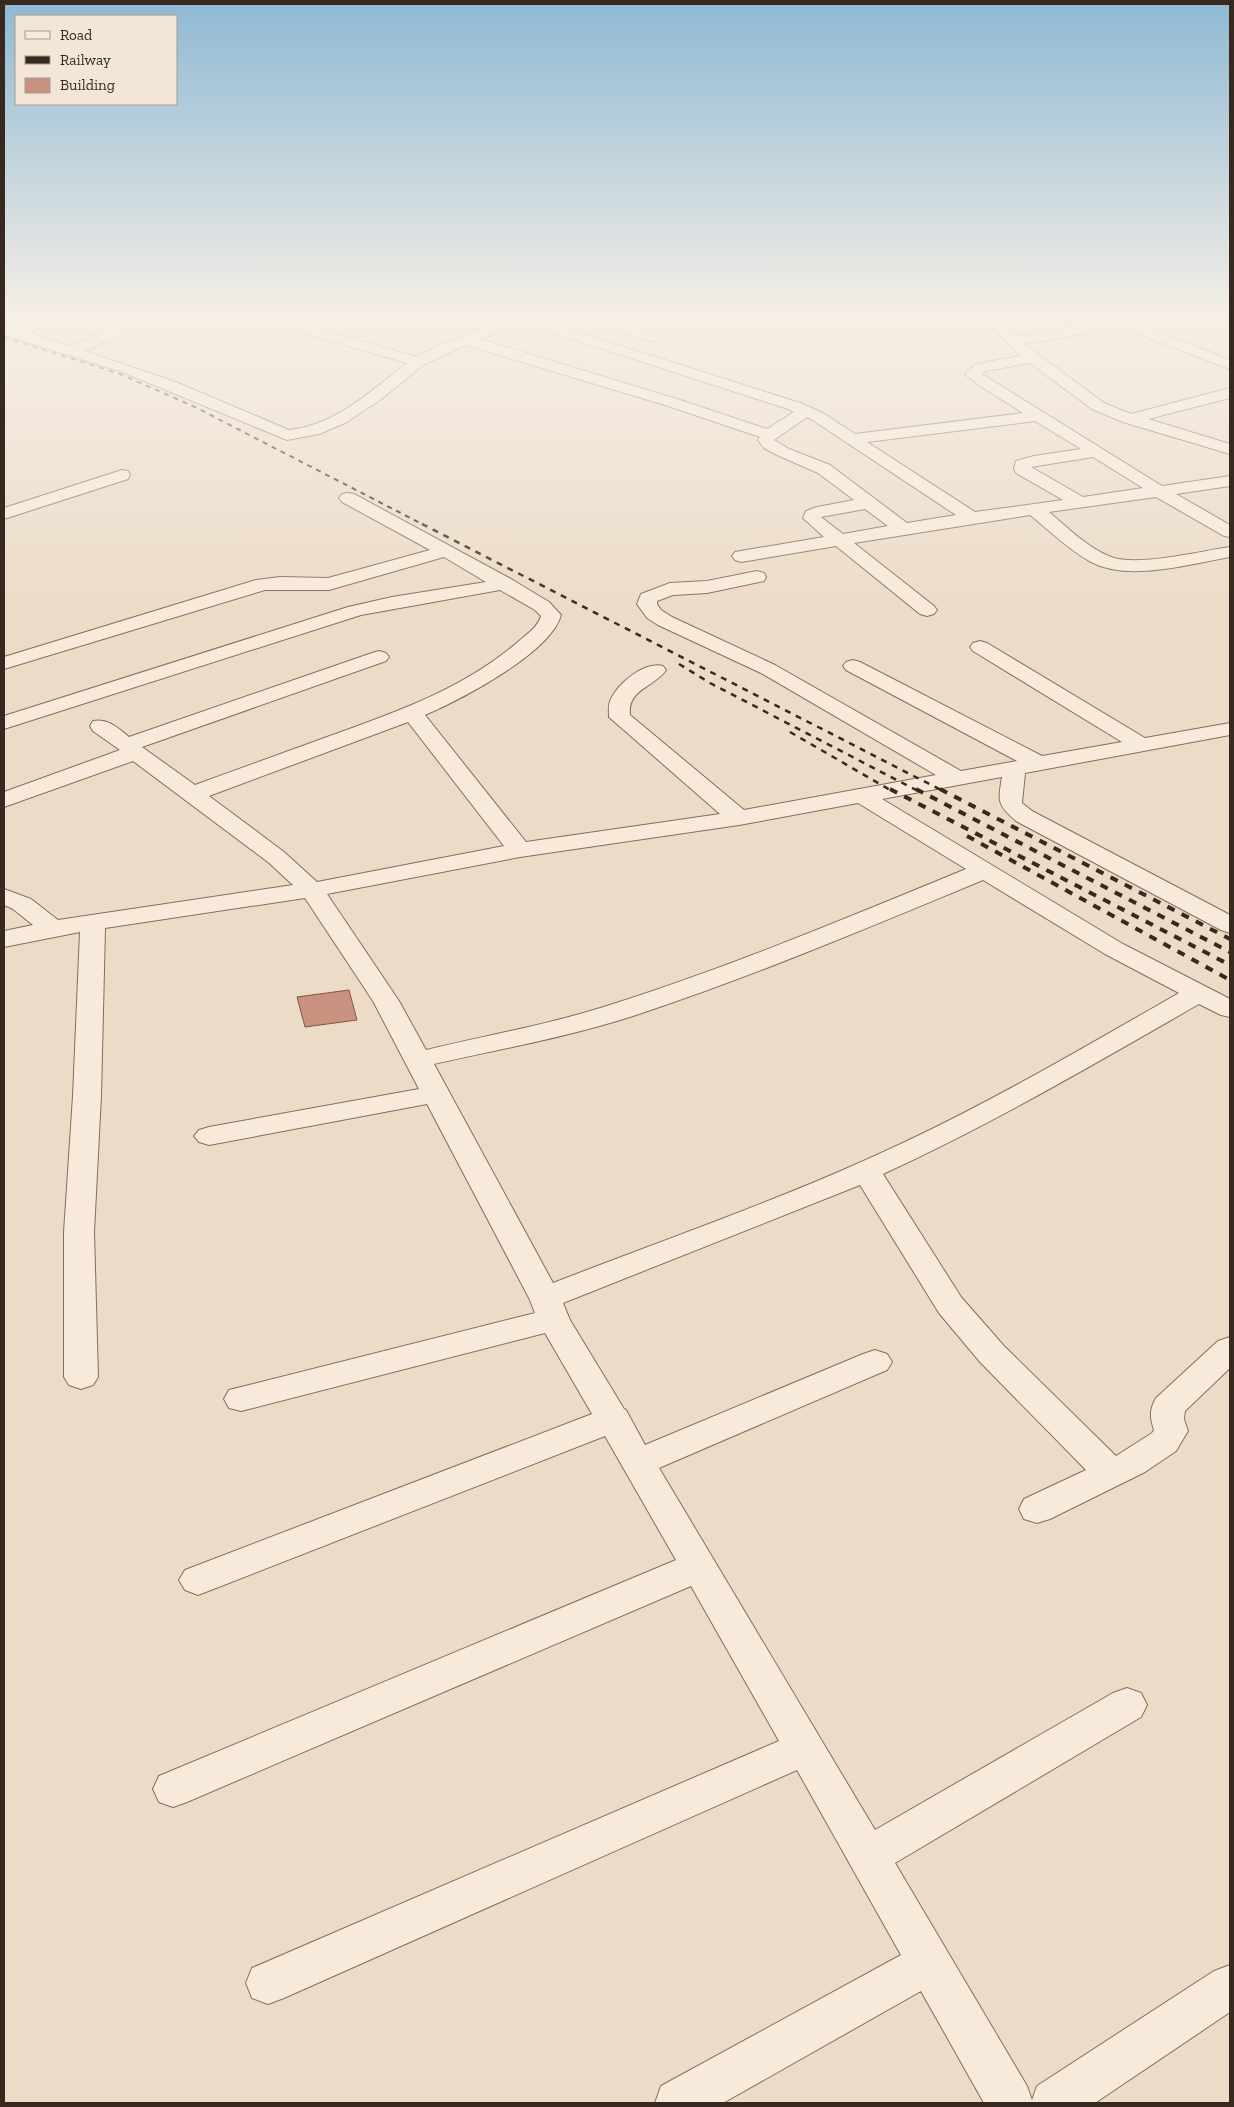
<svg xmlns="http://www.w3.org/2000/svg" width="1234" height="2107" font-family="'Zilla Slab',serif">
	<rect width="100%" height="100%" fill="#ecdbc7"/>
	<!-- building -->
	<path fill="#c7927f" stroke="#845445" d="M349,990L357,1020L305,1027L297,997Z"/>
	<g fill="none" stroke-linecap="round" stroke-linejoin="round">
		<!-- minor casing -->
		<g stroke="#866d5d" stroke-width="2">
			<g id="minor">
				<path d="M46,316H65L63,319L30,333L71,346L135,316H153L151,319L85,351L178,383L289,430C336,425 371,391 407,363L256,319L254,316H276L416,357L442,344L483,329L443,319L441,316H466L498,324L527,316L800,403L823,413L855,434L1023,413L980,386L965,374L976,364L1020,356L982,316H997L1017,337L1074,327L1057,316C1071,316 1086,317 1095,329L1093,332L1024,344L1104,403L1131,414L1230,388V398L1148,419L1230,444V454L1123,422L1092,409L1030,363L986,371L982,374L1162,486L1230,476V486L1176,494L1230,525V537L1224,536L1156,497L1049,512C1068,528 1088,548 1111,557C1138,567 1201,551 1230,547V557C1189,564 1129,582 1091,562C1069,550 1050,531 1030,515L854,543L934,606L937,610L934,614L927,616L920,614L836,546L741,562L735,560L732,556L735,552L824,537L803,518L806,511L817,507L854,500L818,473L777,455L764,448L758,440L760,437L668,406L466,345L423,365L380,400L345,423L319,434L287,440L120,371L4,335V326L16,329ZM526,324L788,409L794,412L767,429L680,400L480,339ZM807,417L811,419L956,515L907,523L830,465L789,449L774,440ZM1035,421L1081,449L1034,456L1016,461L1014,469L1016,473L1063,500L975,512L867,442ZM1093,457L1143,488L1083,497L1031,467ZM865,509L888,526L843,534L821,517Z"/>
				<path d="M579,316H600L659,335L661,338L659,341H649L581,319Z"/>
				<path d="M1097,316H1118L1230,360V369L1099,319Z"/>
				<path d="M122,470L128,471L130,475L128,479L4,519V508Z"/>
				<path d="M348,493L354,494L511,579L549,602L561,615C551,653 460,700 425,715L526,842L720,814L609,717C609,711 608,707 610,701C617,684 644,661 663,666L666,670C655,687 627,689 630,715L744,810L936,775L761,673L658,625L647,618L637,604L641,594L670,583L707,581L757,571L764,573L766,577L764,581L707,593L673,595L657,601V604L661,610L672,617L775,665L961,771L1017,761L846,670L843,666L846,662L853,660L860,662L1042,756L1122,742L973,651L970,647L973,643L980,641L987,643L1145,738L1230,723V735L1025,773L1022,803L1032,811L1230,915V933L1221,930L1016,821C997,805 998,801 1002,777L882,799L1123,944L1230,999V1017L1221,1015L1199,1004C1096,1063 992,1124 883,1174L961,1297L1004,1346L1116,1456L1152,1433L1154,1430C1150,1418 1149,1410 1156,1398L1218,1341L1230,1337V1368L1185,1411L1184,1419L1188,1431L1176,1451L1145,1472L1050,1519L1037,1523L1024,1519L1019,1509L1024,1499L1086,1470L980,1362L939,1313L860,1185L563,1303L570,1320L624,1409L626,1410L645,1445L863,1354L875,1350L887,1354L892,1362L887,1370L659,1468L875,1830L1113,1693L1127,1688L1141,1693L1147,1705L1141,1717L895,1863L1027,2086L1032,2100L1037,2086L1214,1971L1230,1965V2012L1095,2103H984L921,1991L723,2103H655L661,2086L901,1955L797,1770L284,1998L268,2004L252,1998L246,1983L252,1968L779,1741L691,1586L187,1802L173,1807L159,1802L153,1789L159,1776L676,1560L605,1436L211,1590L198,1595L185,1590L179,1580L185,1570L592,1414L545,1333L241,1411L229,1408L224,1399L229,1390L241,1387L535,1313L529,1298L427,1104L209,1145L199,1142L194,1136L199,1130L209,1127L419,1089L373,1001L305,898L105,928L101,1096L94,1232L98,1377L93,1385L81,1389L69,1385L64,1377V1232L73,1096L80,932L4,947V931L33,925L13,909L4,905V889L31,899L58,920L293,885L268,862L133,761L4,807V792L120,750L93,731L90,726L93,721C108,718 118,728 129,737L372,653L379,651L386,653L389,657L386,661L142,747L195,785C239,769 283,753 327,737C394,713 464,689 519,641C527,634 538,627 541,616L535,610L500,590L361,615L4,729V716L348,607L392,597L486,582L444,557L329,590H265L4,669V657L256,580L280,577L328,578L430,550L342,502L339,498L342,494ZM408,722L504,846L317,882L284,852L209,796ZM858,803L966,869C849,917 733,966 613,1004C552,1024 488,1035 426,1050L399,1001L327,894L520,857L739,825ZM983,880L1105,954L1179,993C1090,1044 1000,1097 907,1141C792,1196 671,1237 553,1283L434,1064C500,1049 568,1037 633,1016C752,977 867,928 983,880Z"/>
			</g>
		</g>
		<!-- minor -->
		<use href="#minor" fill="#f7eada" fill-rule="evenodd"/>
		<!-- rail-far2 -->
		<path stroke="#372820" stroke-width="2" stroke-dasharray="5 5" stroke-linecap="butt" d="M4,337L120,374L195,407L424,525"/>
		<!-- rail-far1 -->
		<g stroke="#372820" stroke-width="2.5" stroke-dasharray="6 6" stroke-linecap="butt">
			<path d="M422,524L943,791"/>
			<path d="M679,664L710,683L918,791"/>
			<path d="M790,732L892,791"/>
		</g>
		<!-- rail -->
		<g stroke="#372820" stroke-width="4" stroke-dasharray="8 8" stroke-linecap="butt">
			<path d="M890,789L1230,965"/>
			<path d="M916,789L1230,952"/>
			<path d="M940,789L1230,939"/>
			<path d="M967,836L1230,980"/>
		</g>
	</g>
	<!-- sky -->
	<linearGradient id="sky" x2="0" y2="1"><stop stop-color="#8eb9d4"/><stop offset="0.52" stop-color="#f6efe6"/><stop offset="1" stop-color="#f6efe6" stop-opacity="0"/></linearGradient>
	<rect width="1234" height="611" fill="url(#sky)"/>
	<!-- border -->
	<rect width="1234" height="2107" fill="none" stroke="#372820" stroke-width="10"/>
	<!-- legend -->
	<rect x="15" y="15" width="162" height="90" fill="#f3e6d6" stroke="#a89a8d"/>
	<rect x="25" y="31" width="25" height="8" fill="#f7eada" stroke="#a89a8d"/>
	<text x="60" y="40" font-size="15" fill="#372820">Road</text>
	<rect x="25" y="56" width="25" height="8" fill="#372820" stroke="#a89a8d"/>
	<text x="60" y="65" font-size="15" fill="#372820">Railway</text>
	<rect x="25" y="78" width="25" height="15" fill="#c7927f" stroke="#a89a8d"/>
	<text x="60" y="90" font-size="15" fill="#372820">Building</text>
</svg>
